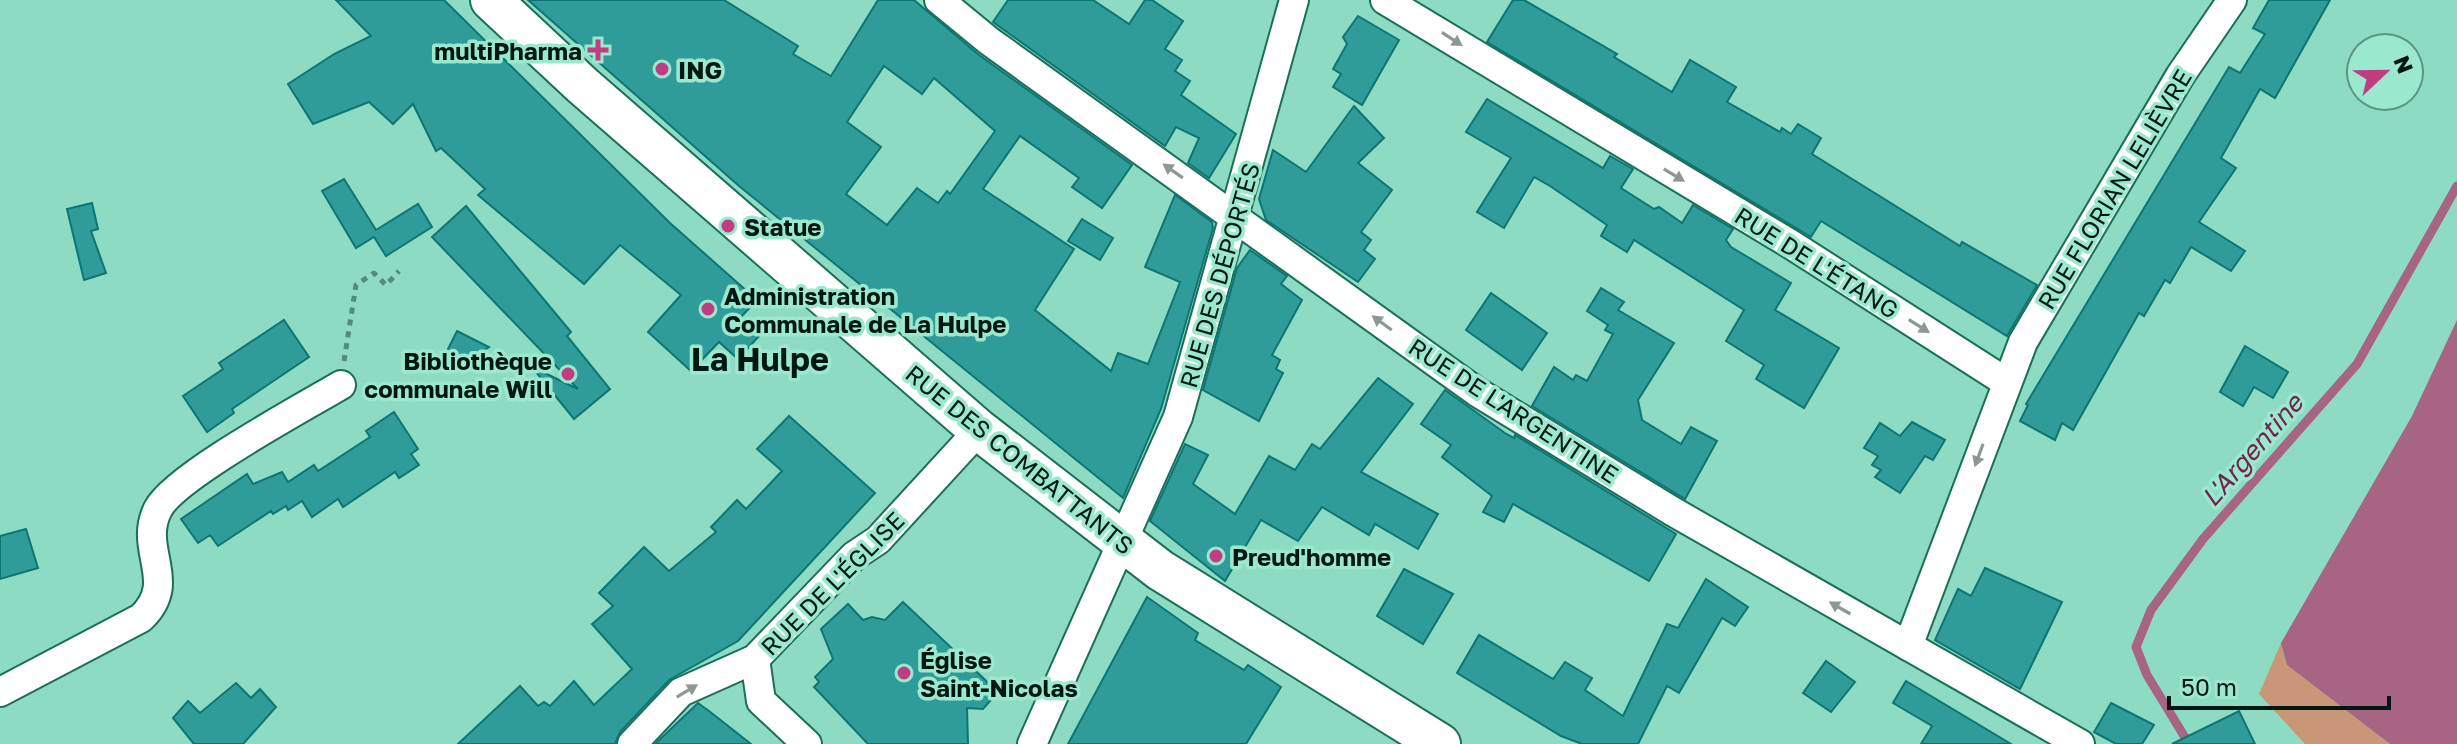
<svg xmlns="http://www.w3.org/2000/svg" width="2457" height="744" font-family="'Golos Text',sans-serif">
	<rect width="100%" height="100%" fill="#8ddbc2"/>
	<!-- green -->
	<path fill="#c99678" d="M2281,643L2287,665L2390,744H2305L2259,694Z"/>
	<!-- water -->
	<path fill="#a86483" d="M2457,320V744H2390L2287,665L2281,643L2412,416Z"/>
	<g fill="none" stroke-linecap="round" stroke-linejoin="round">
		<!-- stream -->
		<path stroke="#a86483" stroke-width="9" d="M2189,744L2147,675L2136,647L2151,610L2203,539L2357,364L2457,186"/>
	</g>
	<!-- building -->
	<g fill="#2f9c99" stroke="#0d7674" stroke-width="2" fill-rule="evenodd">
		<path d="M336,0H444L670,223L757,300L739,319L759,336L738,359L719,342L691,371L648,332L681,295L620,245L584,284L478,195L485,189L441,148L436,151L413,104L393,124L369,102L313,124L288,84L334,54L371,36Z"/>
		<path d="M528,0H724L798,46L793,54L831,76L878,0H914L979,55L1132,165L1102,208L1072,187L1079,178L1020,136L983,189L1074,249L1035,310L1111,371L1118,353L1148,364L1180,282L1145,267L1175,195L1212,222L1213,228L1161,409L1123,498L739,186ZM884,66L922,94L934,78L995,131L950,194L947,191L938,203L917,188L887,225L846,194L881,147L847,122Z"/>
		<path d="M1008,0H1093L1129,24L1145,0H1152L1183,21L1165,49L1182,60L1175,71L1190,81L1181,95L1236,134L1209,178L1188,163L1199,138L1176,127L1165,146L993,22Z"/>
		<path d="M1513,0H1524L1617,54L1614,57L1672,92L1690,60L1736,87L1727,102L1780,132L1782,128L1791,134L1798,124L1821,138L1812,154L1960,246L1962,242L2037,285L2007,336L1821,221L1811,237L1487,42Z"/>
		<path d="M2269,0H2330L2275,98L2260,89L2221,158L2236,168L2199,222L2245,251L2231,271L2191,247L2170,283L2165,280L2144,316L2139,313L2073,430L2062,423L2055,440L2020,421L2028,405L2026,404L2229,67L2240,73L2265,34L2253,28Z"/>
		<path d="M1358,16L1399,40L1362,105L1333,87L1341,74L1333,69L1347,44L1343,37Z"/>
		<path d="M1487,99L1603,168L1610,156L1633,169L1621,188L1654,209L1659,207L1682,223L1693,205L1733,229L1726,240L1731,247L1791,283L1775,310L1839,348L1804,408L1756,379L1764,365L1726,341L1744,310L1634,240L1627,252L1601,236L1607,225L1550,186L1534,177L1504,228L1477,212L1511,158L1466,132Z"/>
		<path d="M1354,106L1384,138L1358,163L1392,190L1361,232L1371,240L1364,250L1375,259L1358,282L1266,220L1259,199L1273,150L1306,172Z"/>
		<path d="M344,179L376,230L418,204L432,227L386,256L374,237L356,248L322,191Z"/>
		<path d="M92,203L98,229L91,231L106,273L84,280L67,209Z"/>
		<path d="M466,206L571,332L567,336L610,389L574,419L532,367L578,389L432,237Z"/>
		<path d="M1082,219L1113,238L1100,260L1068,241Z"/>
		<path d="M1250,250L1287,276L1281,284L1302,300L1272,355L1280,360L1276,369L1283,373L1259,421L1203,390L1237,268Z"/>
		<path d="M1601,288L1624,302L1618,310L1674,343L1638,400L1642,420L1681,444L1691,427L1717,441L1685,499L1532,406L1554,367L1573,380L1576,375L1587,381L1613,334L1605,330L1608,325L1587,311Z"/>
		<path d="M1491,293L1547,333L1522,370L1466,330Z"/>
		<path d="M284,320L309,357L232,409L234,413L207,432L183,396L223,369L219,363Z"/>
		<path d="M457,331L489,347L463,363L445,355Z"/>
		<path d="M2245,346L2288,372L2273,398L2254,387L2243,406L2220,392Z"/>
		<path d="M1378,378L1413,404L1361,472L1438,514L1418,549L1375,524L1369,535L1322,507L1298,541L1261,520L1225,581L1150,521L1185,444L1208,455L1193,484L1235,514L1269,456L1295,470L1312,444L1320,449Z"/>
		<path d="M1445,390L1505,433L1514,438L1515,435L1676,534L1649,581L1513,504L1504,522L1483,512L1492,496L1442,457L1451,445L1421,424Z"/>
		<path d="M394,412L418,449L411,454L419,465L399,478L395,472L343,507L338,499L312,517L302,501L288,510L286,506L273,514L271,511L218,546L210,535L198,543L181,519L247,474L253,484L282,472L288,482L314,465L318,471L370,437L366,431Z"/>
		<path d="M789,416L875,493L738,641L669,680L620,732L615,744H458L520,686L538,706L544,702L550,706L574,681L594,705L632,669L592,624L613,606L599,593L644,547L669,571L716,532L711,527L737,500L746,509L782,471L757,449Z"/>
		<path d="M1912,422L1945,440L1933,460L1925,456L1900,493L1875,477L1881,470L1872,465L1878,456L1864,448L1880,423L1900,436Z"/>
		<path d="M26,529L38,568L0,579V536Z"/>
		<path d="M1985,568L2062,602L2020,689L1935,640L1958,589L1971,596Z"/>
		<path d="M1404,569L1453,594L1423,644L1377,616Z"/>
		<path d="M1706,579L1748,607L1735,626L1722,618L1679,693L1667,686L1638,744H1582L1561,736L1457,673L1479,635L1553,679L1565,662L1592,678L1585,690L1623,716L1667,624L1678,628Z"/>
		<path d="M1147,597L1198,633L1195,640L1244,670L1248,665L1281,687L1246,744H1068Z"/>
		<path d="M903,602L998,692L983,709L967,708L968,744H868L814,687L819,682L815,677L833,659L821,629L848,604L863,620L872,617L885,620Z"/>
		<path d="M1826,661L1855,682L1831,712L1803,693Z"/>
		<path d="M1906,681L2011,744H1921L1932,726L1893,703Z"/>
		<path d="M236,683L251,698L260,689L276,707L243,744H194L173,718L188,701L200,713Z"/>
		<path d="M698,703L709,711L751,744H655Z"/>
		<path d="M2111,703L2154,725L2142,744H2116L2094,732Z"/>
		<path d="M2239,711L2255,744H2172Z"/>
	</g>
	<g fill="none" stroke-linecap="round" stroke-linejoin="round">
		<!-- minor casing -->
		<g stroke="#1a6f59" stroke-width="32">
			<g id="minor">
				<path d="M939,0L989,41L1477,392L1672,511L2080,744"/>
				<path d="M1385,0L1792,245L2006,382"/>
				<path d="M1908,646L2023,342L2180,76L2232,0"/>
				<path d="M755,659L761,701L807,744"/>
				<path d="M0,692L141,618C180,581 137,550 158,509C174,477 304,407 341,385"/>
				<path d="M632,744L681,692L755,659L854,556L878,540L979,430"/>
				<path d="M1032,744L1178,417L1294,0"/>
			</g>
		</g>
		<!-- secondary casing -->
		<g stroke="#1a6f59" stroke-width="44">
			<path id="secondary" d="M491,0L582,85L979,430L1160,570L1440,744"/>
		</g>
		<!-- path -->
		<path stroke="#548b7a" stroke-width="5" stroke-dasharray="6 6" stroke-linecap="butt" d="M344,361L356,285L374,273L386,285L399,271"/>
		<!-- minor -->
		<use href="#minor" stroke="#fff" stroke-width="28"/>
		<!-- secondary -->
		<use href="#secondary" stroke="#fff" stroke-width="40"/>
	</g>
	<!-- one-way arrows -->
	<defs><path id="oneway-solid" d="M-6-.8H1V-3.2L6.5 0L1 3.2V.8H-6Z" transform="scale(2)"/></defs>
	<g fill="#8d9794">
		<use href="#oneway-solid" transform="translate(1452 39) rotate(33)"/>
		<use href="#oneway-solid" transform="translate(1173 171) rotate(-145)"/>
		<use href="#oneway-solid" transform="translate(1674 175) rotate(31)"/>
		<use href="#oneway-solid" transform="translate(1382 323) rotate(-144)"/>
		<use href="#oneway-solid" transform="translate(1919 326) rotate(32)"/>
		<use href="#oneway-solid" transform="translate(1979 455) rotate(110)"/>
		<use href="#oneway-solid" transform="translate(1840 608) rotate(-150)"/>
		<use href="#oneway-solid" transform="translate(687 691) rotate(-31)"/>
	</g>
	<!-- markers -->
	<g fill="#c03d82" stroke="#9ae8ce" stroke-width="3">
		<path d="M594 38h8v8h8v8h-8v8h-8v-8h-8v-8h8z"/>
		<circle cx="662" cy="69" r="8"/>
		<circle cx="728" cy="226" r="8"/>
		<circle cx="708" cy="309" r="8"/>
		<circle cx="568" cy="374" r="8"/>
		<circle cx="1216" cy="556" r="8"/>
		<circle cx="904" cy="673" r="8"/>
	</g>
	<g text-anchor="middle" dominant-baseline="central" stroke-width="7" stroke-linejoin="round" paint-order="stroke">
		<!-- poi labels -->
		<g font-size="24" font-weight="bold" fill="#011812" stroke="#9ae8ce" text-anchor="start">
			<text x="582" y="50" text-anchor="end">multiPharma</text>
			<text x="678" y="69">ING</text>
			<text x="744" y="226">Statue</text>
			<text x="724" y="295">Administration<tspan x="724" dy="28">Communale de La Hulpe</tspan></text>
			<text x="552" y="360" text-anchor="end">Bibliothèque<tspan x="552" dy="28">communale Will</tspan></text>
			<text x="1232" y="556">Preud'homme</text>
			<text x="920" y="659">Église<tspan x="920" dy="28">Saint-Nicolas</tspan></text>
		</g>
		<!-- street labels -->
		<g font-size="24" fill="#011812" stroke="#9ae8ce">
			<text transform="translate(2114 189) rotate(-59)">RUE FLORIAN LELIÈVRE</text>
			<text transform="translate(1817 262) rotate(32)">RUE DE L'ÉTANG</text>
			<text transform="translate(1219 275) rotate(-74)">RUE DES DÉPORTÉS</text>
			<text transform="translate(1514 410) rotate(33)">RUE DE L'ARGENTINE</text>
			<text transform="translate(1020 459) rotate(39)">RUE DES COMBATTANTS</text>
			<text transform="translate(832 583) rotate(-45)">RUE DE L'ÉGLISE</text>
		</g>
		<!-- water labels -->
		<g font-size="26" font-style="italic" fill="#76224f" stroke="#9ae8ce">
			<text transform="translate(2252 450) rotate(-49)">L'Argentine</text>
		</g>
		<!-- district labels -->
		<g font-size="32" font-weight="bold" fill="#011812" stroke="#9ae8ce">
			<text x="760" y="359">La Hulpe</text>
		</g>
	</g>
	<!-- north arrow -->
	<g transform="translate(2385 72) rotate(68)"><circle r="38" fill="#9ae8ce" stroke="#5d9583" stroke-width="2"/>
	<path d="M0-6L14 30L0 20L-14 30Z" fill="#c03d82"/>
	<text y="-12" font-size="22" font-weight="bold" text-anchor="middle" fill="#011812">N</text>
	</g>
	<!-- scale -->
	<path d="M2169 696v12h220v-12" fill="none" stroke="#011812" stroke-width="4"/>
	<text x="2181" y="696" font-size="24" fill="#011812" stroke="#9ae8ce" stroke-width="6" paint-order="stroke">50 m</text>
</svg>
